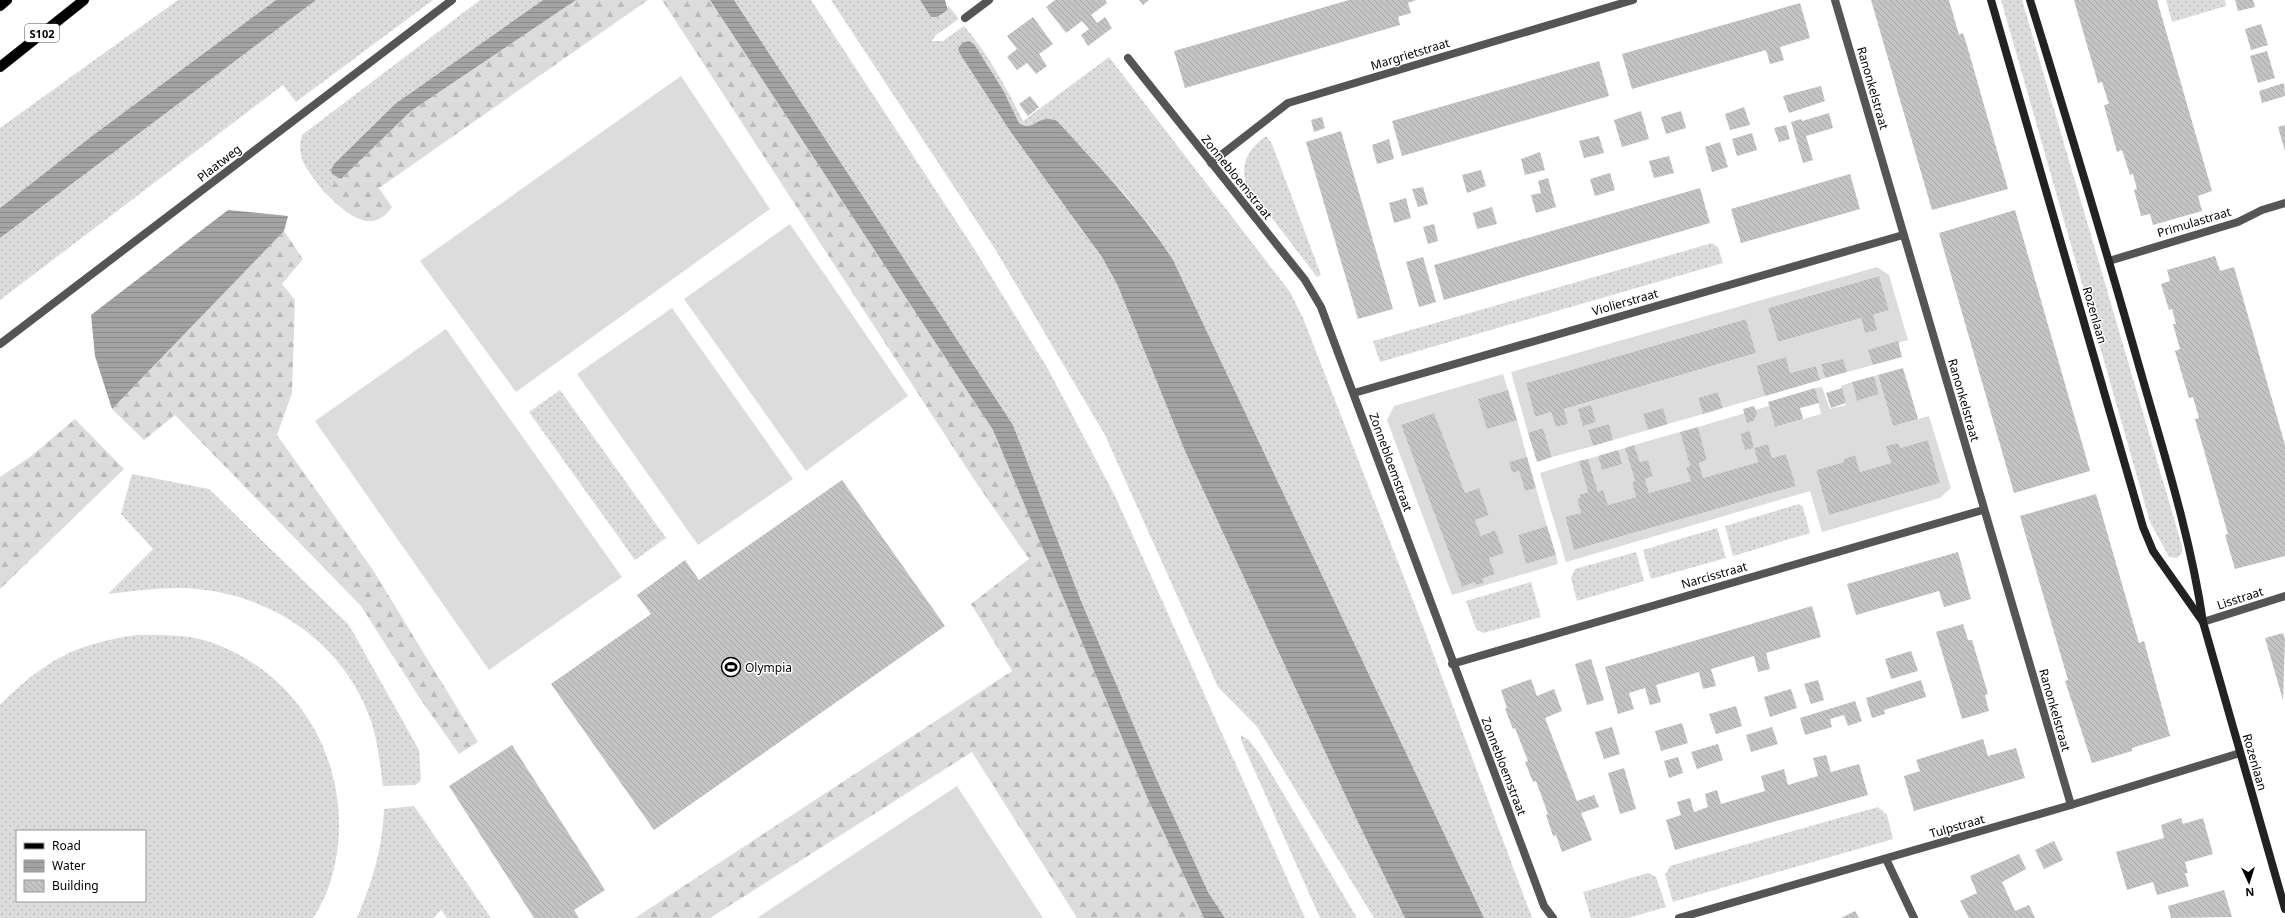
<svg xmlns="http://www.w3.org/2000/svg" width="2285" height="918" font-family="'Noto Sans',sans-serif">
	<defs>
		<pattern id="grass-dots" width="8" height="8" patternUnits="userSpaceOnUse"><rect width="8" height="8" fill="#dcdcdc"/><path d="M2 2h.1M6 6h.1" fill="none" stroke="#bbb" stroke-width="1.8" stroke-linecap="round"/></pattern>
		<pattern id="forest-firs" width="22" height="20" patternUnits="userSpaceOnUse"><rect width="22" height="20" fill="#dcdcdc"/><path d="M5 1l3.5 6h-7zM16 11l3.5 6h-7z" fill="#bbb"/></pattern>
		<pattern id="water-rules" width="6" height="5" patternUnits="userSpaceOnUse"><rect width="6" height="5" fill="#a3a3a3"/><path d="M0 2.5h6" fill="none" stroke="#8b8b8b"/></pattern>
		<pattern id="building-back-hatch" width="6" height="6" patternUnits="userSpaceOnUse"><rect width="6" height="6" fill="#c4c4c4"/><path d="M-1 5l2 2M0 0l6 6M5-1l2 2" fill="none" stroke="#a7a7a7"/></pattern>
	</defs>
	<rect width="100%" height="100%" fill="#fff"/>
	<!-- grass -->
	<g fill="url(#grass-dots)" fill-rule="evenodd">
		<path d="M178,0H276L92,136L0,208V128Z"/>
		<path d="M316,0H433L296,102L283,85L0,300V238Z"/>
		<path d="M480,0H543L395,104L334,164L339,179H341L323,191C310,171 295,161 302,135Z"/>
		<path d="M734,0H811L973,247L1048,369L1115,496L1305,918H1225L1208,892L1156,778L1081,601L1013,425Z"/>
		<path d="M831,0H920L932,17H937L948,10V5L959,19L936,35L932,41H943L964,26C989,55 1006,87 1023,121L1109,57L1290,292L1303,318L1424,629L1532,918H1484L1173,260L1154,231L1126,196L1056,120C1053,120 1049,118 1046,119C1035,120 1031,131 1019,123L1003,90L974,44L969,41L958,49L960,54L1010,131L1102,257L1118,286L1185,451L1355,816L1405,918H1374L1257,727L1218,687L1105,435L995,249Z"/>
		<path d="M2001,0H2022L2182,546V553L2177,558L2169,557L2150,522Z"/>
		<path d="M2166,0H2225L2226,6L2172,22Z"/>
		<path d="M1266,136L1272,144L1321,275L1317,277L1246,184C1240,161 1249,149 1266,136Z"/>
		<path d="M1712,243L1718,247L1723,263L1380,362L1373,341Z"/>
		<path d="M560,390L666,538L635,560L529,412Z"/>
		<path d="M132,474L209,489L349,625L419,750L421,780L416,785L383,786C380,765 378,744 372,724C347,647 277,597 198,589C168,586 138,591 108,594L153,549L121,514Z"/>
		<path d="M1799,504L1803,507L1810,533L1733,556L1725,526Z"/>
		<path d="M1717,528L1726,558L1651,579L1643,550Z"/>
		<path d="M1636,552L1644,581L1577,601L1571,578L1575,569Z"/>
		<path d="M1531,582L1541,617L1483,633L1476,629L1466,601Z"/>
		<path d="M137,635C161,635 184,634 207,641C286,667 336,737 339,819C340,852 332,891 313,918H0V705C43,661 77,643 137,635ZM17,831H145V901H17Z"/>
		<path d="M1241,735L1249,740L1261,756L1357,918H1320L1241,740Z"/>
		<path d="M414,806L491,918H447L441,910L434,918H357C373,880 382,850 384,809Z"/>
		<path d="M1878,807L1887,815L1893,839L1673,902L1665,875L1670,866Z"/>
		<path d="M1648,873L1656,877L1666,907L1628,918H1591L1583,892Z"/>
	</g>
	<!-- forest -->
	<g fill="url(#forest-firs)">
		<path d="M576,0H648L379,188L392,207C370,239 342,209 323,191L341,179L411,111Z"/>
		<path d="M662,0H710L993,430L1147,797L1204,918H1077L972,752L710,918H635L1012,671L971,604L1029,559L973,478Z"/>
		<path d="M284,231L303,259L282,284L295,300L292,393L277,435L373,570L478,742L459,754L419,697L361,606L175,415L144,440L112,409Z"/>
		<path d="M75,419L124,469L0,589V477L30,457Z"/>
	</g>
	<!-- garden -->
	<g fill="#dcdcdc" fill-rule="evenodd">
		<path d="M681,76L770,209L516,392L420,261Z"/>
		<path d="M790,224L908,396L806,471L684,299Z"/>
		<path d="M1877,267L1889,275L1908,340L1869,350L1873,365L1847,372L1843,359L1821,364L1825,378L1820,380L1816,366L1790,373L1786,357L1756,367L1765,396L1723,408L1718,392L1698,398L1703,414L1668,424L1663,408L1643,414L1648,430L1613,440L1609,424L1588,430L1593,446L1552,457L1543,429L1528,433L1511,372ZM1879,276L1889,310L1873,315L1865,333L1861,318L1778,342L1768,308ZM1746,319L1756,353L1564,409L1568,424L1556,427L1551,412L1535,417L1526,383Z"/>
		<path d="M672,308L793,479L698,545L577,374Z"/>
		<path d="M446,329L622,577L489,670L315,421Z"/>
		<path d="M1503,374L1508,390L1479,399L1517,420L1527,457L1509,462L1512,473L1519,471L1525,491L1536,488L1547,526L1518,535L1526,564L1556,555L1558,564L1452,595L1387,420L1394,406ZM1434,413L1465,493L1479,488L1489,515L1475,520L1481,536L1495,530L1503,552L1489,558L1495,574L1482,579L1484,583L1476,585L1475,582L1462,587L1401,425Z"/>
		<path d="M1878,375L1893,426L1929,416L1951,488L1940,498L1822,532L1810,491L1566,562L1540,473L1579,461L1588,492L1579,495L1580,498L1577,499L1581,513L1565,518L1574,550L1768,494L1796,486L1786,454L1772,458L1768,444L1754,448L1758,462L1703,478L1699,463L1707,460L1698,427L1769,406L1775,427L1821,414L1815,388L1822,387L1830,409L1846,405L1841,386L1852,382L1857,401L1879,394L1874,376ZM1750,432L1754,448L1745,450L1740,434ZM1928,440L1940,483L1829,515L1816,470L1844,462L1848,475L1844,459L1855,455L1860,472L1891,463L1887,446L1898,443L1900,448Z"/>
		<path d="M1680,432L1690,466L1686,467L1691,481L1649,493L1645,479L1653,476L1648,460L1640,462L1634,445Z"/>
		<path d="M1625,448L1635,481L1632,482L1636,497L1608,505L1603,491L1598,492L1588,459L1598,456L1602,470L1621,464L1618,450Z"/>
		<path d="M957,786L1043,918H757Z"/>
	</g>
	<!-- water -->
	<g fill="url(#water-rules)">
		<path d="M276,0H316L0,238V208L92,136Z"/>
		<path d="M543,0H576L411,111L341,179L332,174L331,170L334,164L395,104Z"/>
		<path d="M710,0H734L1013,425L1081,601L1156,778L1208,892L1225,918H1204L1147,797L993,430Z"/>
		<path d="M920,0H945L948,10L937,17H931Z"/>
		<path d="M969,41L974,44L1003,90L1019,123C1031,131 1035,120 1046,119C1049,118 1053,120 1056,120C1097,165 1140,208 1173,260L1484,918H1405L1355,816L1185,451L1118,286L1102,257L1010,131L960,54L958,49L962,43Z"/>
		<path d="M228,210L288,216L284,231L112,409L95,356L91,315Z"/>
	</g>
	<!-- building -->
	<g fill="url(#building-back-hatch)">
		<path d="M1055,0H1105L1107,3L1091,15L1097,23L1105,17L1112,28L1088,46L1081,35L1089,29L1082,21L1066,33L1046,7Z"/>
		<path d="M1139,0H1149L1143,5Z"/>
		<path d="M1349,0H1416L1408,3L1411,13L1398,17L1400,25L1185,88L1174,51Z"/>
		<path d="M1871,0H1949L1959,35L1963,33L1968,49L2008,189L1932,210Z"/>
		<path d="M2074,0H2157L2212,191L2198,196L2202,211L2153,225L2150,214L2141,216L2134,190L2137,189L2133,174L2130,175L2122,150L2117,152L2104,105L2109,104L2102,82L2098,83Z"/>
		<path d="M2235,0H2253L2255,7L2238,11Z"/>
		<path d="M1800,3L1810,38L1780,47L1784,60L1770,64L1766,50L1632,89L1622,54Z"/>
		<path d="M1033,17L1053,44L1039,54L1047,66L1036,74L1027,63L1017,70L1007,57L1017,49L1007,36Z"/>
		<path d="M2261,24L2268,45L2251,50L2245,29Z"/>
		<path d="M2267,51L2275,78L2258,83L2250,56Z"/>
		<path d="M1599,61L1609,96L1402,156L1392,121Z"/>
		<path d="M2284,83L2285,96L2262,103L2259,91Z"/>
		<path d="M1821,86L1825,101L1789,113L1783,96Z"/>
		<path d="M1030,96L1039,107L1028,116L1019,104Z"/>
		<path d="M1744,107L1750,125L1730,130L1725,114Z"/>
		<path d="M1641,111L1649,139L1622,147L1614,120Z"/>
		<path d="M1681,111L1686,128L1666,134L1661,117Z"/>
		<path d="M1829,113L1833,128L1806,136L1813,160L1803,163L1791,122L1801,119L1802,121Z"/>
		<path d="M1322,117L1325,128L1314,132L1311,120Z"/>
		<path d="M1786,125L1790,139L1779,142L1774,128Z"/>
		<path d="M2285,125V151L2278,127Z"/>
		<path d="M1341,131L1393,309L1358,319L1306,142Z"/>
		<path d="M1752,133L1757,150L1737,156L1732,139Z"/>
		<path d="M1599,136L1604,153L1584,158L1579,141Z"/>
		<path d="M1389,139L1394,159L1377,164L1372,145Z"/>
		<path d="M1720,142L1728,167L1712,172L1705,147Z"/>
		<path d="M1540,152L1545,170L1525,175L1521,159Z"/>
		<path d="M1669,156L1674,173L1654,178L1649,161Z"/>
		<path d="M1481,170L1486,186L1467,193L1462,175Z"/>
		<path d="M1610,173L1615,190L1595,196L1590,179Z"/>
		<path d="M1850,174L1860,209L1741,243L1731,209Z"/>
		<path d="M1548,178L1556,207L1536,213L1531,195L1541,193L1538,181Z"/>
		<path d="M1423,187L1428,204L1418,207L1412,189Z"/>
		<path d="M1700,188L1710,223L1444,300L1434,265Z"/>
		<path d="M1406,198L1411,218L1394,223L1389,203Z"/>
		<path d="M1492,207L1497,224L1477,229L1473,213Z"/>
		<path d="M2015,210L2090,471L2014,493L1939,233Z"/>
		<path d="M1434,224L1438,241L1428,244L1423,227Z"/>
		<path d="M2215,256L2220,271L2234,267L2285,445V556L2235,569L2225,535L2228,534L2195,419L2199,418L2193,397L2189,398L2175,351L2180,349L2173,324H2176L2172,309L2169,310L2161,284L2170,281L2167,270Z"/>
		<path d="M1423,257L1436,302L1419,307L1406,262Z"/>
		<path d="M1879,276L1889,310L1873,315L1877,330L1865,333L1861,318L1778,342L1768,308Z"/>
		<path d="M1746,319L1756,353L1564,409L1568,424L1556,427L1551,412L1535,417L1526,383Z"/>
		<path d="M1898,341L1902,357L1873,365L1868,350Z"/>
		<path d="M1786,357L1790,373L1816,366L1820,380L1765,396L1756,366Z"/>
		<path d="M1843,359L1847,372L1825,378L1821,364Z"/>
		<path d="M1903,368L1918,419L1893,426L1878,375Z"/>
		<path d="M1874,376L1879,394L1857,401L1852,382Z"/>
		<path d="M1815,388L1819,403L1800,408L1803,419L1775,427L1768,402Z"/>
		<path d="M1842,388L1846,403L1831,408L1826,393Z"/>
		<path d="M1508,390L1517,420L1487,429L1478,399Z"/>
		<path d="M1718,392L1723,408L1703,414L1698,398Z"/>
		<path d="M1591,405L1596,422L1583,426L1578,409Z"/>
		<path d="M1754,406L1757,414L1753,421L1747,423L1743,409Z"/>
		<path d="M1663,408L1668,424L1648,430L1643,414Z"/>
		<path d="M1434,413L1465,493L1479,488L1489,515L1475,520L1481,536L1495,530L1504,553L1489,558L1495,574L1482,579L1484,583L1476,585L1475,582L1462,587L1401,425Z"/>
		<path d="M1609,424L1613,440L1593,446L1588,430Z"/>
		<path d="M1698,427L1707,460L1699,463L1703,478L1758,462L1754,448L1745,450L1740,434L1750,431L1754,448L1768,444L1772,458L1786,454L1796,486L1574,550L1565,517L1581,513L1577,499L1580,498L1579,495L1588,492L1579,461L1588,459L1598,492L1603,490L1608,505L1636,497L1632,482L1635,481L1625,448L1634,445L1640,462L1648,460L1653,476L1645,479L1649,493L1691,481L1686,467L1690,466L1680,432Z"/>
		<path d="M1543,428L1552,457L1537,462L1528,433Z"/>
		<path d="M1928,440L1940,483L1829,515L1816,470L1844,462V459L1855,455L1860,472L1891,463L1886,446L1898,443L1900,448Z"/>
		<path d="M1618,450L1622,464L1602,470L1598,456Z"/>
		<path d="M1527,457L1536,488L1525,491L1519,471L1512,473L1509,462Z"/>
		<path d="M842,480L945,626L654,830L551,684L651,614L637,595L685,560L699,580Z"/>
		<path d="M2096,494L2139,643L2144,641L2170,736L2132,748V751L2092,763L2065,681L2068,680L2020,516Z"/>
		<path d="M1547,526L1556,555L1526,564L1518,535Z"/>
		<path d="M1958,552L1971,599L1944,607L1939,591L1856,615L1847,584Z"/>
		<path d="M1812,606L1821,637L1766,653L1770,669L1758,672L1754,656L1711,669L1716,686L1703,689L1699,672L1656,685L1661,702L1650,705L1645,688L1629,693L1634,709L1618,714L1605,667Z"/>
		<path d="M1963,624L1968,640H1972L1988,694L1985,695L1989,711L1962,719L1936,632Z"/>
		<path d="M2283,633L2285,639L2283,700L2265,638Z"/>
		<path d="M1911,651L1918,671L1891,679L1885,659Z"/>
		<path d="M1591,659L1604,700L1587,705L1575,664Z"/>
		<path d="M1531,679L1537,696L1554,689L1562,711L1545,718L1577,801L1594,795L1599,807L1581,813L1592,840L1562,852L1556,835L1553,836L1546,815L1548,814L1536,781L1533,782L1525,762L1528,761L1515,728L1513,729L1505,709L1507,708L1501,690Z"/>
		<path d="M1818,680L1824,700L1811,704L1804,684Z"/>
		<path d="M1921,680L1926,697L1884,710L1885,714L1872,718L1866,698Z"/>
		<path d="M1791,689L1797,708L1770,717L1764,697Z"/>
		<path d="M1855,701L1862,721L1848,726L1844,715L1830,719L1832,727L1805,735L1800,718Z"/>
		<path d="M1736,706L1742,726L1716,734L1709,714Z"/>
		<path d="M1682,723L1688,743L1661,751L1655,731Z"/>
		<path d="M1612,727L1620,754L1604,759L1595,732Z"/>
		<path d="M1772,727L1778,744L1751,752L1746,735Z"/>
		<path d="M1983,739L1988,756L2016,748L2025,778L1914,811L1904,776L1920,771L1916,760Z"/>
		<path d="M1718,744L1723,760L1697,769L1691,752Z"/>
		<path d="M512,745L605,890L574,910L579,918H534L449,786Z"/>
		<path d="M1826,755L1831,772L1859,764L1868,795L1675,850L1666,820L1681,815L1677,802L1690,798L1694,812L1708,807L1705,794L1717,790L1721,804L1765,791L1761,776L1784,769L1788,785L1818,776L1813,758Z"/>
		<path d="M1678,757L1683,773L1669,778L1664,761Z"/>
		<path d="M1624,768L1636,809L1620,814L1608,773Z"/>
		<path d="M2181,818L2183,824L2203,818L2213,854L2185,862L2188,873H2185L2189,886L2157,895L2153,882L2127,890L2116,852L2164,838L2161,825Z"/>
		<path d="M2054,841L2063,860L2044,869L2035,850Z"/>
		<path d="M2019,854L2026,869L2002,882L2015,911L2029,905L2035,918H1969L1960,901L1977,893L1970,876Z"/>
		<path d="M2224,890L2232,917L2171,918L2168,906Z"/>
		<path d="M1855,911L1859,918H1841Z"/>
	</g>
	<g fill="none" stroke-linecap="round" stroke-linejoin="round">
		<!-- primary casing -->
		<g stroke="#dbdbdb" stroke-width="11">
			<g id="primary">
				<path d="M0,6L7,0"/>
				<path d="M0,67L84,0"/>
			</g>
		</g>
		<!-- street -->
		<g stroke="#555" stroke-width="8">
			<path d="M1835,0L2071,805"/>
			<path d="M965,18L989,0"/>
			<path d="M1128,58L1305,280L1321,307L1544,906L1553,918"/>
			<path d="M1211,163L1288,103L1633,0"/>
			<path d="M2109,261L2238,222L2262,210L2285,203"/>
			<path d="M0,344L452,0"/>
			<path d="M1354,393L1903,235"/>
			<path d="M2203,622L2285,596"/>
			<path d="M1452,664L1983,510"/>
			<path d="M1886,859L1914,918"/>
			<path d="M1679,918L2071,805L2240,753"/>
		</g>
		<!-- secondary -->
		<g stroke="#222" stroke-width="8">
			<path d="M1991,0L2143,527L2153,551L2203,622"/>
			<path d="M2030,0C2069,126 2107,253 2143,380C2166,460 2191,540 2203,622L2285,909"/>
		</g>
		<!-- primary -->
		<use href="#primary" stroke="#000" stroke-width="10"/>
	</g>
	<!-- icons -->
	<defs>
		<g id="stadium-ring" transform="scale(1)"><circle r="9.5" fill="#fff" stroke="#000" stroke-width="1.5"/><path d="M0-5a6.5 5 0 1 0 0 10a6.5 5 0 1 0 0-10ZM-3.5-1.8h7v3.6h-7Z" fill="#000"/></g>
	</defs>
	<g fill-rule="evenodd">
		<use href="#stadium-ring" x="731" y="667"/>
	</g>
	<g text-anchor="middle" dominant-baseline="central" stroke-width="3" stroke-linejoin="round" paint-order="stroke">
		<!-- shield labels -->
		<rect fill="#fff" stroke="#4c4c4c" stroke-width="1" x="25" y="24" width="34" height="18" rx="3"/>
		<g font-size="11" font-weight="bold" fill="#000">
			<text x="42" y="33">S102</text>
		</g>
		<!-- street labels -->
		<g font-size="12" fill="#000" stroke="#fff">
			<text transform="translate(1410 54) rotate(-17)">Margrietstraat</text>
			<text transform="translate(1873 88) rotate(74)">Ranonkelstraat</text>
			<text transform="translate(219 163) rotate(-38)">Plaatweg</text>
			<text transform="translate(1237 177) rotate(51)">Zonnebloemstraat</text>
			<text transform="translate(2194 222) rotate(-17)">Primulastraat</text>
			<text transform="translate(1625 302) rotate(-16)">Violierstraat</text>
			<text transform="translate(2095 315) rotate(74)">Rozenlaan</text>
			<text transform="translate(1964 400) rotate(74)">Ranonkelstraat</text>
			<text transform="translate(1391 462) rotate(70)">Zonnebloemstraat</text>
			<text transform="translate(1714 575) rotate(-16)">Narcisstraat</text>
			<text transform="translate(2240 598) rotate(-18)">Lisstraat</text>
			<text transform="translate(2055 710) rotate(74)">Ranonkelstraat</text>
			<text transform="translate(2255 762) rotate(74)">Rozenlaan</text>
			<text transform="translate(1504 766) rotate(69)">Zonnebloemstraat</text>
			<text transform="translate(1957 826) rotate(-16)">Tulpstraat</text>
		</g>
		<!-- poi labels -->
		<g font-size="12" fill="#000" stroke="#fff" text-anchor="start">
			<text x="745" y="667">Olympia</text>
		</g>
	</g>
	<!-- legend -->
	<rect x="16" y="830" width="130" height="72" fill="#ffffff" stroke="#999999"/>
	<rect x="24" y="843" width="20" height="6" fill="#000000" stroke="#999999"/>
	<text x="52" y="850" font-size="12" fill="#000000">Road</text>
	<rect x="24" y="860" width="20" height="12" fill="url(#water-rules)" stroke="#999999"/>
	<text x="52" y="870" font-size="12" fill="#000000">Water</text>
	<rect x="24" y="880" width="20" height="12" fill="url(#building-back-hatch)" stroke="#999999"/>
	<text x="52" y="890" font-size="12" fill="#000000">Building</text>
	<!-- north arrow -->
	<g transform="translate(2249 882) rotate(176)" stroke="#ffffff" stroke-width="3" paint-order="stroke">
	<path d="M0-3L7 15L0 10L-7 15Z" fill="#000000"/>
	<text y="-6" font-size="11" font-weight="bold" text-anchor="middle" fill="#000000">N</text>
	</g>
</svg>
